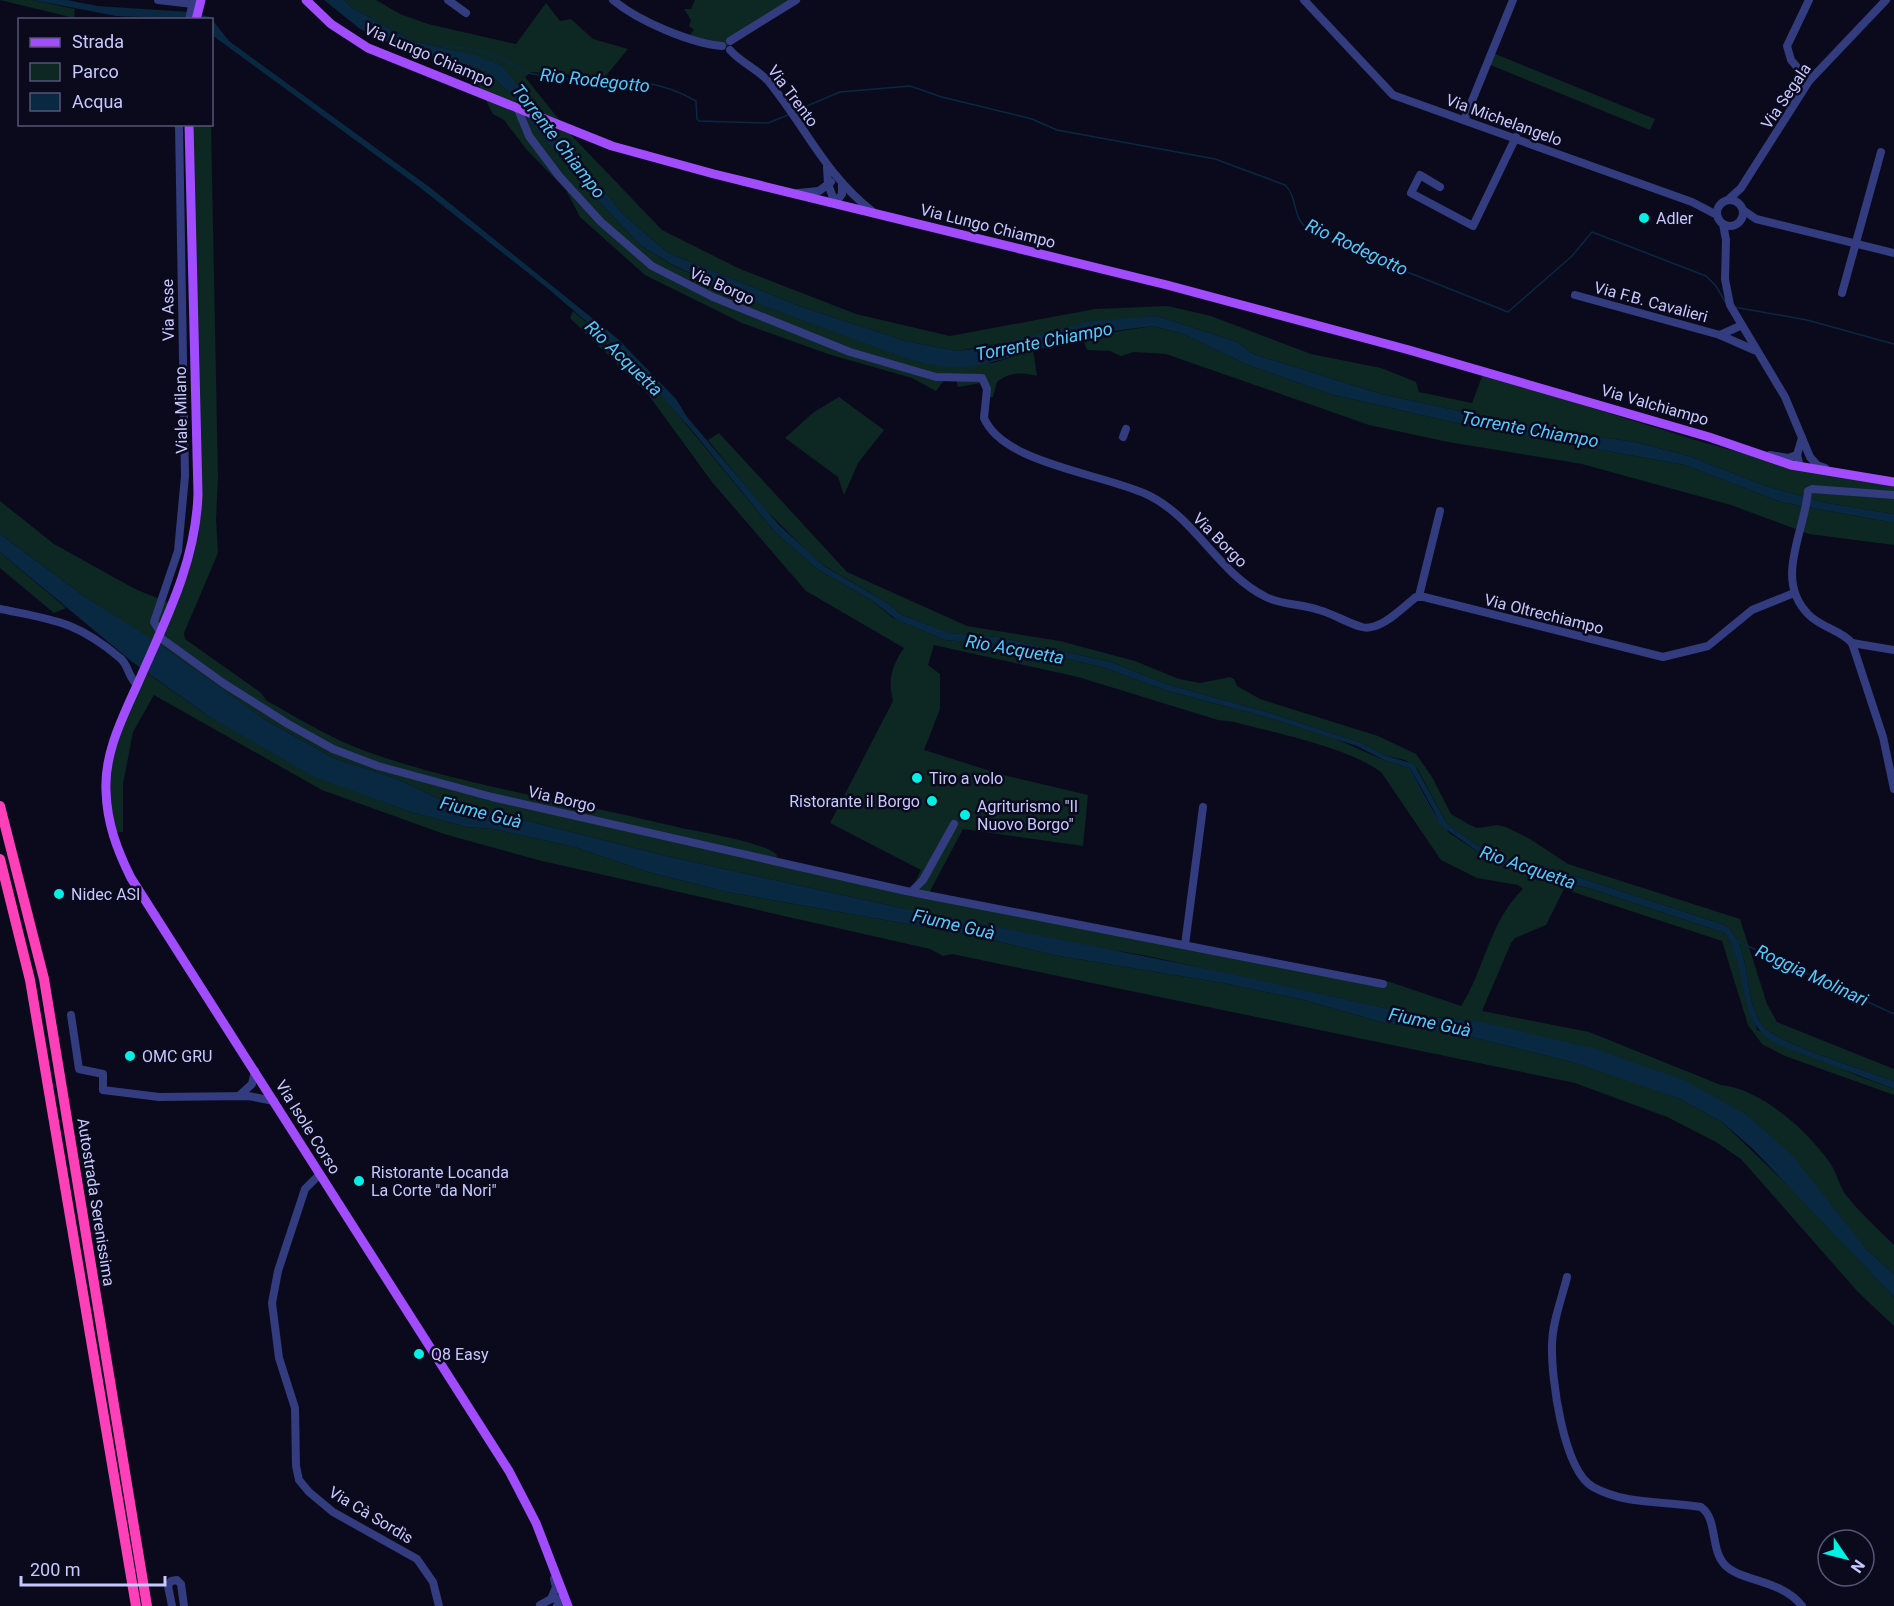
<svg xmlns="http://www.w3.org/2000/svg" width="1894" height="1606" font-family="Roboto,sans-serif">
	<rect width="100%" height="100%" fill="#0b0a1d"/>
	<!-- green -->
	<g fill="#0d2722" fill-rule="evenodd">
		<path d="M0,0H33L75,9L74,18Z"/>
		<path d="M344,0H376L400,14L428,24L516,44L546,3L560,21L571,19L593,39L628,49L605,77L531,72L525,77L573,137L662,230L740,269L856,314L950,336L1095,309L1168,306L1211,316L1311,354L1381,368L1416,382L1419,392L1472,403L1483,374L1702,442L1815,472L1894,482V514L1822,502L1763,485L1689,456L1635,442L1538,428L1381,394L1253,354L1237,342L1157,316L957,351L905,341L799,306L668,253L623,214L565,144L545,116L488,62L458,51L413,41L352,8Z"/>
		<path d="M695,0H801L735,38L724,50L688,37L694,30L689,26L691,20L684,9H691Z"/>
		<path d="M1493,53L1655,119L1650,130L1488,64Z"/>
		<path d="M468,65L487,72L513,96L529,121L586,188L640,245L672,265L743,298L926,364L993,363L1033,350L1037,376C1022,372 1010,372 997,382L993,397H986L981,383L958,387L956,379L946,378L936,391L912,378L828,354L742,323L645,275L580,217L566,190L527,150L504,120L493,114Z"/>
		<path d="M189,125H211L218,478L216,520L218,553L184,633L185,639L260,692L267,701C300,719 333,740 368,752C467,787 572,801 673,826C692,831 767,842 777,855L775,862L911,891L921,870L830,823L893,701C888,680 891,667 904,648L806,591L712,482L647,393L570,318L573,311L624,354L666,400L775,532L817,569L871,600L893,618L945,640L1011,646L1102,667L1168,691L1266,717L1336,739L1386,761L1410,768L1427,802L1448,832L1481,854L1500,863L1536,871L1556,881L1588,888L1725,933C1742,956 1745,1002 1757,1030L1858,1076L1894,1089V1095L1785,1056L1762,1044L1748,1025L1722,941L1564,889L1546,925L1515,938L1511,943L1482,1011L1589,1032L1721,1085C1761,1089 1807,1130 1830,1163C1837,1173 1839,1186 1846,1195C1860,1213 1878,1229 1894,1245V1274L1866,1249L1747,1115L1456,1019L1420,1016L1143,955L1061,942L901,908L666,856L437,798L395,778L335,759L267,721L88,599L0,534V501L54,544L135,589L172,604L197,519ZM934,645L1078,677L1218,720L1234,722C1275,733 1347,747 1381,772L1441,860L1477,878L1518,885L1523,889C1489,922 1485,969 1461,1006L1390,982L929,893L963,829L1083,846L1088,795L1003,775L924,750L940,709V674L928,665Z"/>
		<path d="M1153,326L1183,334L1246,364L1330,394L1474,427L1685,465L1781,502L1894,523V545L1809,534L1731,505L1582,464L1448,442L1369,425L1166,354L1134,352L1121,356L1110,351L1087,350L1082,337Z"/>
		<path d="M839,397L884,430L858,463L844,495L838,477L785,438L814,412Z"/>
		<path d="M719,433L847,572L967,626L1060,641L1135,661L1179,679L1200,683L1230,677L1234,679L1237,686L1260,699L1378,736L1416,754L1432,777L1451,814L1470,825L1477,828L1497,825L1506,827L1530,839L1568,864L1740,919L1767,1004L1777,1022L1894,1069V1081C1868,1071 1778,1044 1763,1026C1742,1001 1753,945 1725,925L1544,866L1509,860L1483,849L1447,824L1417,768L1405,760L1387,756L1359,742L1267,712L1166,684L1111,662L998,637L948,633L900,614L889,604L818,562L760,504L708,440Z"/>
		<path d="M0,552L66,608L54,613L0,568Z"/>
		<path d="M143,670L207,715L379,800L411,812L467,827L493,829L575,847L648,872L727,892L976,936L1054,955L1223,983L1304,1000L1381,1022L1471,1037L1572,1062L1643,1085L1678,1098L1722,1122L1799,1196L1894,1297V1326L1858,1292L1741,1159L1716,1142L1667,1117L1575,1083L952,954L943,956L930,949L542,861L444,834L322,790L154,695L133,732L123,784V832L112,833L108,812L110,753Z"/>
	</g>
	<!-- water -->
	<g fill="#092842">
		<path d="M33,0H67L97,6L190,12L210,17L229,41L432,189L618,339L676,399L687,417L779,525L824,566L889,604L900,614L949,633L998,637L1111,662L1166,684L1267,712L1359,742L1387,756L1414,764L1447,824L1483,849L1509,860L1544,866L1725,925C1753,945 1742,1001 1763,1026C1778,1044 1868,1071 1894,1081V1089L1779,1045C1734,1025 1750,968 1725,933L1588,888L1541,877L1536,871L1500,863L1481,854L1443,827L1410,768L1386,761L1357,746L1266,717L1168,691L1102,667L1011,646L945,640L897,620L871,600L817,569L775,532L690,428L624,354L551,291L418,186L212,35V20L116,16Z"/>
		<path d="M324,0H344L352,8L413,41L475,55L502,66L623,214L668,253L799,306L905,341L957,351L986,347L1092,321L1157,316L1237,342L1253,354L1381,394L1538,428L1635,442L1689,456L1763,485L1822,502L1894,514V523L1781,502L1685,465L1474,427L1330,394L1246,364L1183,334L1153,326L1099,333L981,365L955,368L926,364L894,354L743,298L671,264L640,245L586,188L529,121L513,96L487,72L468,65L426,56L388,42L360,29Z"/>
		<path d="M0,534L88,599L155,641L267,721L335,759L395,778L437,798L666,856L901,908L1223,972L1420,1016L1477,1021L1593,1048L1684,1080L1747,1115L1793,1156L1866,1249L1894,1274V1297L1753,1149L1722,1122L1678,1098L1572,1062L1471,1037L1381,1022L1304,1000L1223,983L1054,955L976,936L727,892L648,872L575,847L493,829L467,827L411,812L312,776L207,715L131,661L0,552Z"/>
	</g>
	<g fill="none" stroke-linecap="round" stroke-linejoin="round">
		<!-- stream -->
		<g stroke="#092842" stroke-width="1.5">
			<path d="M442,47C465,46 488,51 509,62C516,66 522,71 529,73C587,88 638,67 696,101L697,119L699,121L768,123L788,115"/>
			<path d="M492,54L498,65"/>
			<path d="M795,111L840,92L910,86L942,97L1032,119L1057,130L1215,159L1285,185C1298,197 1292,218 1307,228L1382,262L1508,312L1572,256L1592,232L1706,276L1716,286L1727,305"/>
			<path d="M1734,307L1807,320L1894,344"/>
			<path d="M1408,767L1436,818L1447,831"/>
			<path d="M1731,940L1736,959"/>
			<path d="M1737,941L1894,1014"/>
			<path d="M1750,1013L1756,1028"/>
		</g>
		<!-- minor -->
		<g stroke="#333c7e" stroke-width="8">
			<path d="M158,0L193,4"/>
			<path d="M448,0L466,13"/>
			<path d="M613,0C638,21 690,43 722,46"/>
			<path d="M1304,0L1393,95L1692,202L1717,215"/>
			<path d="M1809,0L1787,46L1791,60L1809,81"/>
			<path d="M189,20L193,1"/>
			<path d="M730,41L796,0"/>
			<path d="M730,50C741,63 758,69 769,82C807,129 824,173 873,212"/>
			<path d="M517,107L529,136L559,176L601,222L652,266L713,297L850,352L936,377L982,378L987,389L984,418C1004,465 1107,474 1150,496C1197,520 1218,573 1266,597C1282,605 1302,604 1319,610C1334,614 1347,623 1362,627C1380,632 1403,607 1416,597H1424L1663,657L1708,646L1752,610L1794,593"/>
			<path d="M1465,118L1513,0"/>
			<path d="M827,167L828,184L835,203L842,194V185"/>
			<path d="M1440,187L1420,175L1411,193L1473,226L1516,137"/>
			<path d="M798,193L819,191L831,182"/>
			<path d="M1729,199L1741,188L1809,81L1886,0"/>
			<circle cx="1730" cy="213" r="13"/>
			<path d="M1743,210L1756,219L1894,253"/>
			<path d="M1723,224L1726,240L1725,279L1730,305L1785,397L1810,457L1817,465L1825,468"/>
			<path d="M1842,293L1881,152"/>
			<path d="M1575,295L1720,335L1754,350"/>
			<path d="M1720,335L1740,326"/>
			<path d="M1123,437L1126,429"/>
			<path d="M1770,455L1788,458L1797,455"/>
			<path d="M1800,467L1797,455L1802,438"/>
			<path d="M1894,495L1812,489L1808,491C1805,532 1773,580 1809,615C1822,628 1841,630 1852,643L1883,737L1894,789"/>
			<path d="M1419,596L1440,511"/>
			<path d="M0,609C54,620 76,621 120,658C129,665 128,678 137,684"/>
			<path d="M160,632L154,622L178,551L185,476L179,124"/>
			<path d="M158,636L223,683L288,724L333,749L378,766L492,797L906,891L1383,984"/>
			<path d="M1852,643L1894,650"/>
			<path d="M912,891L923,880L954,824"/>
			<path d="M1185,945L1203,807"/>
			<path d="M71,1015L79,1069L103,1074V1090L159,1097L248,1096L274,1101"/>
			<path d="M240,1095L252,1084L255,1071"/>
			<path d="M320,1174L305,1189L278,1271L272,1303L279,1358L295,1408L296,1466L299,1480L309,1492L333,1512L417,1559L433,1582L439,1606"/>
			<path d="M1567,1277C1562,1298 1552,1323 1552,1345C1551,1377 1563,1470 1593,1487C1628,1506 1663,1500 1701,1507C1718,1519 1710,1550 1725,1565C1741,1582 1781,1579 1802,1606"/>
			<path d="M551,1599L556,1587L554,1579"/>
			<path d="M540,1605L551,1599L565,1598"/>
			<path d="M172,1606L168,1586L171,1581L177,1580L181,1584L184,1606"/>
			<path d="M557,1606L565,1598"/>
		</g>
		<!-- major -->
		<g stroke="#a14dff" stroke-width="9">
			<path d="M306,0L331,24L368,48L612,146L714,174L1167,285L1409,350L1709,437L1791,465L1894,482"/>
			<path d="M196,20L201,0"/>
			<path d="M189,124L198,494C196,562 165,621 138,683C123,717 104,753 106,791C107,823 117,850 131,878L509,1471L536,1523L568,1606"/>
		</g>
		<!-- highway -->
		<g stroke="#ff41b9" stroke-width="10">
			<path d="M0,806L44,979L147,1606"/>
			<path d="M0,859L30,980L136,1606"/>
		</g>
	</g>
	<!-- markers -->
	<g fill="#00f1e4" stroke="#0b0a1d" stroke-width="2">
		<circle cx="1644" cy="218" r="6"/>
		<circle cx="917" cy="778" r="6"/>
		<circle cx="932" cy="801" r="6"/>
		<circle cx="965" cy="815" r="6"/>
		<circle cx="59" cy="894" r="6"/>
		<circle cx="130" cy="1056" r="6"/>
		<circle cx="359" cy="1181" r="6"/>
		<circle cx="419" cy="1354" r="6"/>
	</g>
	<g text-anchor="middle" dominant-baseline="central" stroke-width="5" stroke-linejoin="round" paint-order="stroke">
		<!-- street labels -->
		<g font-size="16" fill="#c6c8ff" stroke="#0b0a1d">
			<text transform="translate(429 55) rotate(23)">Via Lungo Chiampo</text>
			<text transform="translate(793 96) rotate(53)">Via Trento</text>
			<text transform="translate(1786 96) rotate(-56)">Via Segala</text>
			<text transform="translate(1504 120) rotate(20)">Via Michelangelo</text>
			<text transform="translate(988 226) rotate(14)">Via Lungo Chiampo</text>
			<text transform="translate(722 286) rotate(24)">Via Borgo</text>
			<text transform="translate(1651 302) rotate(15)">Via F.B. Cavalieri</text>
			<text transform="translate(168 310) rotate(-91)">Via Asse</text>
			<text transform="translate(1655 405) rotate(16)">Via Valchiampo</text>
			<text transform="translate(181 410) rotate(-91)">Viale Milano</text>
			<text transform="translate(1220 540) rotate(45)">Via Borgo</text>
			<text transform="translate(1544 614) rotate(14)">Via Oltrechiampo</text>
			<text transform="translate(562 799) rotate(13)">Via Borgo</text>
			<text transform="translate(308 1127) rotate(58)">Via Isole Corso</text>
			<text transform="translate(96 1202) rotate(81)">Autostrada Serenissima</text>
			<text transform="translate(371 1515) rotate(31)">Via Cà Sordìs</text>
		</g>
		<!-- poi labels -->
		<g font-size="16" fill="#c6c8ff" stroke="#0b0a1d" text-anchor="start">
			<text x="1656" y="218">Adler</text>
			<text x="929" y="778">Tiro a volo</text>
			<text x="920" y="801" text-anchor="end">Ristorante il Borgo</text>
			<text x="977" y="806">Agriturismo "Il<tspan x="977" dy="18">Nuovo Borgo"</tspan></text>
			<text x="71" y="894">Nidec ASI</text>
			<text x="142" y="1056">OMC GRU</text>
			<text x="371" y="1172">Ristorante Locanda<tspan x="371" dy="18">La Corte "da Nori"</tspan></text>
			<text x="431" y="1354">Q8 Easy</text>
		</g>
		<!-- water labels -->
		<g font-size="18" font-style="italic" fill="#54caff" stroke="#0b0a1d">
			<text transform="translate(595 80) rotate(6)">Rio Rodegotto</text>
			<text transform="translate(559 141) rotate(52)">Torrente Chiampo</text>
			<text transform="translate(1357 247) rotate(25)">Rio Rodegotto</text>
			<text transform="translate(1044 341) rotate(-11)">Torrente Chiampo</text>
			<text transform="translate(624 358) rotate(44)">Rio Acquetta</text>
			<text transform="translate(1530 429) rotate(10)">Torrente Chiampo</text>
			<text transform="translate(1015 649) rotate(10)">Rio Acquetta</text>
			<text transform="translate(481 812) rotate(14)">Fiume Guà</text>
			<text transform="translate(1528 867) rotate(19)">Rio Acquetta</text>
			<text transform="translate(954 924) rotate(13)">Fiume Guà</text>
			<text transform="translate(1812 975) rotate(25)">Roggia Molinari</text>
			<text transform="translate(1430 1022) rotate(12)">Fiume Guà</text>
		</g>
	</g>
	<!-- legend -->
	<rect x="18" y="18" width="195" height="108" fill="#0b0a1d" stroke="#565677" stroke-width="1.5"/>
	<rect x="30" y="38" width="30" height="9" fill="#a14dff" stroke="#565677" stroke-width="1.5"/>
	<text x="72" y="48" font-size="18" fill="#c6c8ff">Strada</text>
	<rect x="30" y="63" width="30" height="18" fill="#0d2722" stroke="#565677" stroke-width="1.5"/>
	<text x="72" y="78" font-size="18" fill="#c6c8ff">Parco</text>
	<rect x="30" y="93" width="30" height="18" fill="#092842" stroke="#565677" stroke-width="1.5"/>
	<text x="72" y="108" font-size="18" fill="#c6c8ff">Acqua</text>
	<!-- north arrow -->
	<g transform="translate(1846 1558) rotate(125)"><circle r="28" fill="#0b0a1d" stroke="#565677" stroke-width="1.5"/>
	<path d="M0-4.5L10 22L0 15L-10 22Z" fill="#00f1e4"/>
	<text y="-9" font-size="16" font-weight="bold" text-anchor="middle" fill="#c6c8ff">N</text>
	</g>
	<!-- scale -->
	<path d="M21 1576v9h144v-9" fill="none" stroke="#c6c8ff" stroke-width="3"/>
	<text x="30" y="1576" font-size="18" fill="#c6c8ff" stroke="#0b0a1d" stroke-width="4.5" paint-order="stroke">200 m</text>
</svg>
